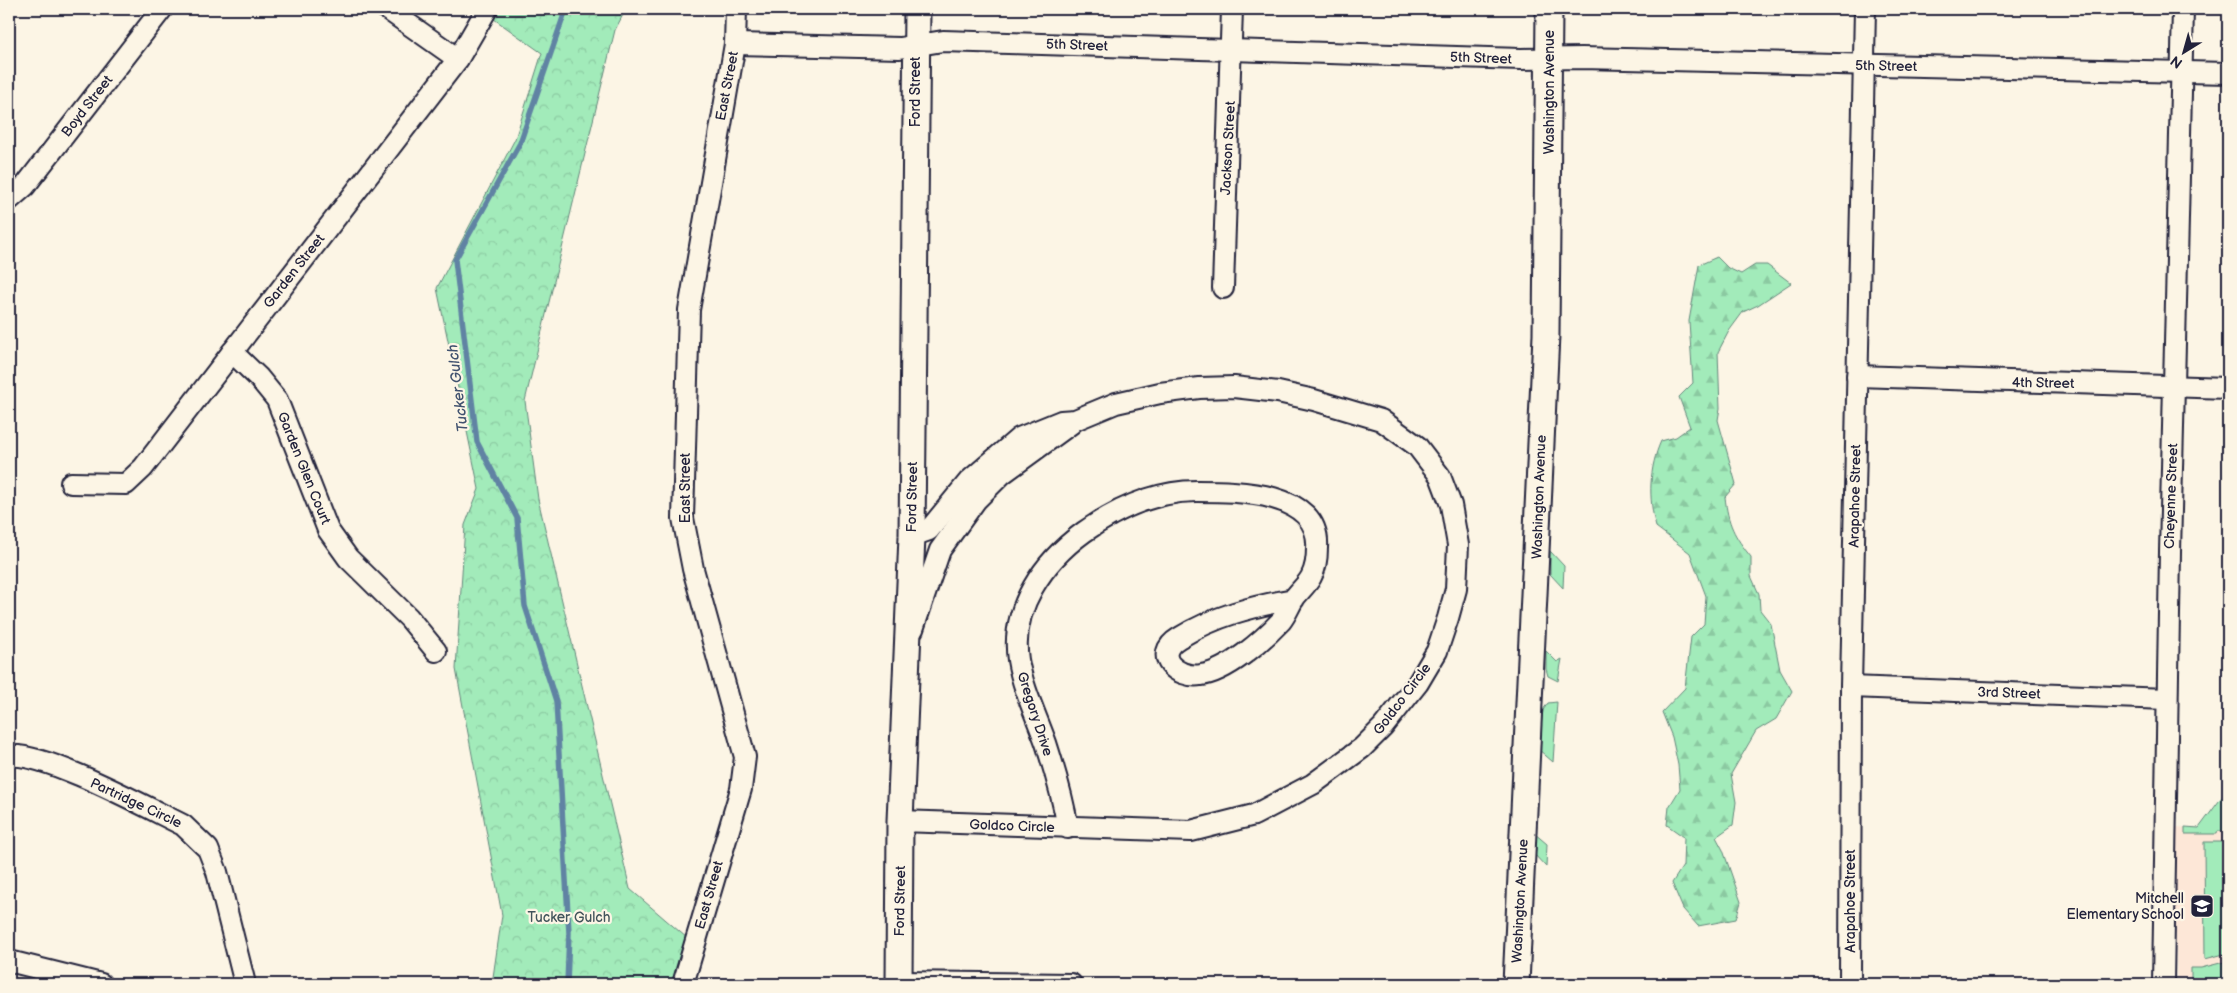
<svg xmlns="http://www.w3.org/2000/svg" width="2237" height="993" font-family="'Balsamiq Sans',sans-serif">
	<defs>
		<pattern id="forest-firs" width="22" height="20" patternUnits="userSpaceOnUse" patternTransform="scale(1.25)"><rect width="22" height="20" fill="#a2ebba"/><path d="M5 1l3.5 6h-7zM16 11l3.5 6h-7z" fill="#8bc9a1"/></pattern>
		<pattern id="park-crowns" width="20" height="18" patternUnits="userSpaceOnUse" patternTransform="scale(1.25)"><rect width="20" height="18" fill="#a2ebba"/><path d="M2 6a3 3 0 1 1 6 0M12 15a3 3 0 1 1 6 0" fill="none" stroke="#8bc9a1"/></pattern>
	</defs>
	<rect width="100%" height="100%" fill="#fcf5e5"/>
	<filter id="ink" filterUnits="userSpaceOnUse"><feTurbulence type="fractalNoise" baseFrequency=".02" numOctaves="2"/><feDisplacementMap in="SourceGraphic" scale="10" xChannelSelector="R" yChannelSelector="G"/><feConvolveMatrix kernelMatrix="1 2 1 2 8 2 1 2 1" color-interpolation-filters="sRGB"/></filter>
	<g filter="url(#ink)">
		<!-- built -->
		<path fill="#fde7d7" d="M2228,789V984H2177L2174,827L2199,828Z"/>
		<!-- grass -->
		<g fill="#a2ebba" stroke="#62867a">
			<path d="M1550,551L1564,566L1563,588L1550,574Z"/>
			<path d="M1546,651L1557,662L1562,659L1558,681L1548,676L1546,669Z"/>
			<path d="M1557,702L1553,762L1538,749L1543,710L1548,703Z"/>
			<path d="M2228,789V831H2218L2217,834H2185V827L2199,828Z"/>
			<path d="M1534,833L1547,844L1546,867L1533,853Z"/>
			<path d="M2224,838H2228V953L2205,959L2204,842H2223Z"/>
			<path d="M2228,961V984H2191V968H2201Z"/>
		</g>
		<!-- forest -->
		<path fill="url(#forest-firs)" stroke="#62867a" d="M1717,257L1728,268L1741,274L1755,265H1767L1791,283L1758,305L1743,312L1729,331L1718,352L1720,408L1718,420L1736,484L1725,497C1728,524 1734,536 1751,557V576L1759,594L1760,610L1771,624L1780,670L1792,691L1776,719L1756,731L1731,774L1736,802L1733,825L1716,837L1723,850L1741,902L1736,919L1698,926L1683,909L1672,883L1683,866L1684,837L1667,825L1669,807L1680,789L1678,765L1672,737L1662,712L1685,688L1691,637L1704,624L1706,596L1690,553L1656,527C1648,498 1649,468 1661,441L1676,437L1690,427L1679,397L1693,383L1689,321L1699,265Z"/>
		<!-- park -->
		<path fill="url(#park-crowns)" stroke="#62867a" d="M500,9H626L615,30L525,401L538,499L630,889L687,938L673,984H492L502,915L456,669L465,525L479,489L437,288L515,139L542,53L494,19Z"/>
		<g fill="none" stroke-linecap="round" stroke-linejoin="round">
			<!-- stream -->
			<path stroke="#6083a3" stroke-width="5.5" d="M566,9L520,143L455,260L477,442L517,518L525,606L556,701L569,933L567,984"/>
			<!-- minor casing -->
			<g stroke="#22223b" stroke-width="24">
				<g id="minor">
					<path d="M387,9L458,59"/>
					<path d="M735,44L900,48L943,41L1521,59L1582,58L2228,73"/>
					<path d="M9,200L25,186L162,9"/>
					<path d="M1223,288L1232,9"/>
					<path d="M232,352L259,378L277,400L328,530L348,558L409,618L436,651"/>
					<path d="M1857,376L2228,388"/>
					<path d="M71,483L126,484L143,468L458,59L487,9"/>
					<path d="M913,629L940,550L976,500L1002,474L1072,423"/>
					<path d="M1851,687L2167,699"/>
					<path d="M9,756C43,751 148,808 183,825L208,849L217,872L245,984"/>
					<path d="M900,821L1191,831L1254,815L1313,784L1362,748L1383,727L1418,683L1437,651L1448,618L1456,589L1458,545L1451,505L1440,476L1417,446L1381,420L1314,400L1278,392L1234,387L1199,388L1160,393L1116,403L1075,420L1061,421L1019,438L969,481L929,530L912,536"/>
					<path d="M1068,828C1063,799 1055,771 1046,743C1036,715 1023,689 1018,660C1010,608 1044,561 1084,532C1118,508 1155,491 1197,491C1237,491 1321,491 1317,548C1317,558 1316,568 1311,577C1307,585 1298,592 1293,600C1289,607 1286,615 1281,621C1263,640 1227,672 1201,675C1176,679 1151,655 1179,638C1215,616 1253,606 1294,599"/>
					<path d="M9,961L101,984"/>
					<path d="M899,982L1071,984"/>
					<path d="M683,984L741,789L745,757L693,569L683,518L689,310L735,44L736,9"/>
					<path d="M1850,984L1851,687L1865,9"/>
					<path d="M2163,984L2170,552L2183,9"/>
				</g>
			</g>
			<!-- tertiary casing -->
			<g stroke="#22223b" stroke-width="29">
				<g id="tertiary">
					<path d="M899,984L900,821L912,536L917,9"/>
					<path d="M1516,984L1546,335L1549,9"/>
				</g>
			</g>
			<!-- minor -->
			<use href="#minor" stroke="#fcf5e5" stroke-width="20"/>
			<!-- tertiary -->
			<use href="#tertiary" stroke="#fcf5e5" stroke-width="25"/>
		</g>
	</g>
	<!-- icons -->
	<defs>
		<g id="school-square" transform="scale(1.25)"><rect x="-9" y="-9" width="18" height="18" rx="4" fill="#22223b" stroke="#fcf5e5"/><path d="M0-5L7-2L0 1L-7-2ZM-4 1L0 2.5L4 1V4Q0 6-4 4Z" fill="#fff"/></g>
	</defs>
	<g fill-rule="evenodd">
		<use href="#school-square" x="2202" y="906"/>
	</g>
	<g text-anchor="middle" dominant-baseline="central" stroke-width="4.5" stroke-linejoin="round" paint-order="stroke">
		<!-- street labels -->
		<g font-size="14" fill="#22223b" stroke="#fcf5e5">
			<text transform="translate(1077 45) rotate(2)">5th Street</text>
			<text transform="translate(1481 58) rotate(2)">5th Street</text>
			<text transform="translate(1886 66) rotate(1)">5th Street</text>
			<text transform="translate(727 86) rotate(-79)">East Street</text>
			<text transform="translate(915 92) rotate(-90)">Ford Street</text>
			<text transform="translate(1549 92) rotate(-90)">Washington Avenue</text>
			<text transform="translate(87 106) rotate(-52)">Boyd Street</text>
			<text transform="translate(1228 148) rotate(-87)">Jackson Street</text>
			<text transform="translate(294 271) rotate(-52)">Garden Street</text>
			<text transform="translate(2043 383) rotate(1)">4th Street</text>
			<text transform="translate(304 468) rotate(68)">Garden Glen Court</text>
			<text transform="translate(685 488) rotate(-90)">East Street</text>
			<text transform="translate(1855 496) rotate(-89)">Arapahoe Street</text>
			<text transform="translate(2171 496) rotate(-88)">Cheyenne Street</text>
			<text transform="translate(912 497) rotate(-89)">Ford Street</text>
			<text transform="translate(1539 497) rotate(-88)">Washington Avenue</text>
			<text transform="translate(2009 693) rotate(2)">3rd Street</text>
			<text transform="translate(1402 699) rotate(-53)">Goldco Circle</text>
			<text transform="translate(1035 714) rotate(72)">Gregory Drive</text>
			<text transform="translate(136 803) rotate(25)">Partridge Circle</text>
			<text transform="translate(1012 826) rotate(2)">Goldco Circle</text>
			<text transform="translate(709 895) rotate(-74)">East Street</text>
			<text transform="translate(900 901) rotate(-89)">Ford Street</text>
			<text transform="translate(1520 901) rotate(-87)">Washington Avenue</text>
			<text transform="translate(1850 901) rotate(-90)">Arapahoe Street</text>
		</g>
		<!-- poi labels -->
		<g font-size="14" fill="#22223b" stroke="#fcf5e5" text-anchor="end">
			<text x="2184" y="898">Mitchell<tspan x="2184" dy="16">Elementary School</tspan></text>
		</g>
		<!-- park labels -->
		<g font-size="14" fill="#42545b" stroke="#fcf5e5">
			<text x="569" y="917">Tucker Gulch</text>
		</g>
		<!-- water labels -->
		<g font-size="15" font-style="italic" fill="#41526f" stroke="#fcf5e5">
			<text transform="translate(458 388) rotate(-97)">Tucker Gulch</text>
		</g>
	</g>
	<!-- margin -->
	<rect width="2237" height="993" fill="none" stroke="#fcf5e5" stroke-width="30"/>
	<rect x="15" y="15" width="2207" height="963" fill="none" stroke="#22223b" stroke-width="2" filter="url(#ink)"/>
	<!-- north arrow -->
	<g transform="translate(2184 52) rotate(217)" stroke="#fcf5e5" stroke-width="4" paint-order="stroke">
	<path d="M0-4L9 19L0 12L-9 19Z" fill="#22223b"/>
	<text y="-8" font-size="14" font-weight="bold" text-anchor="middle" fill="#22223b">N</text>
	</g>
</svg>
